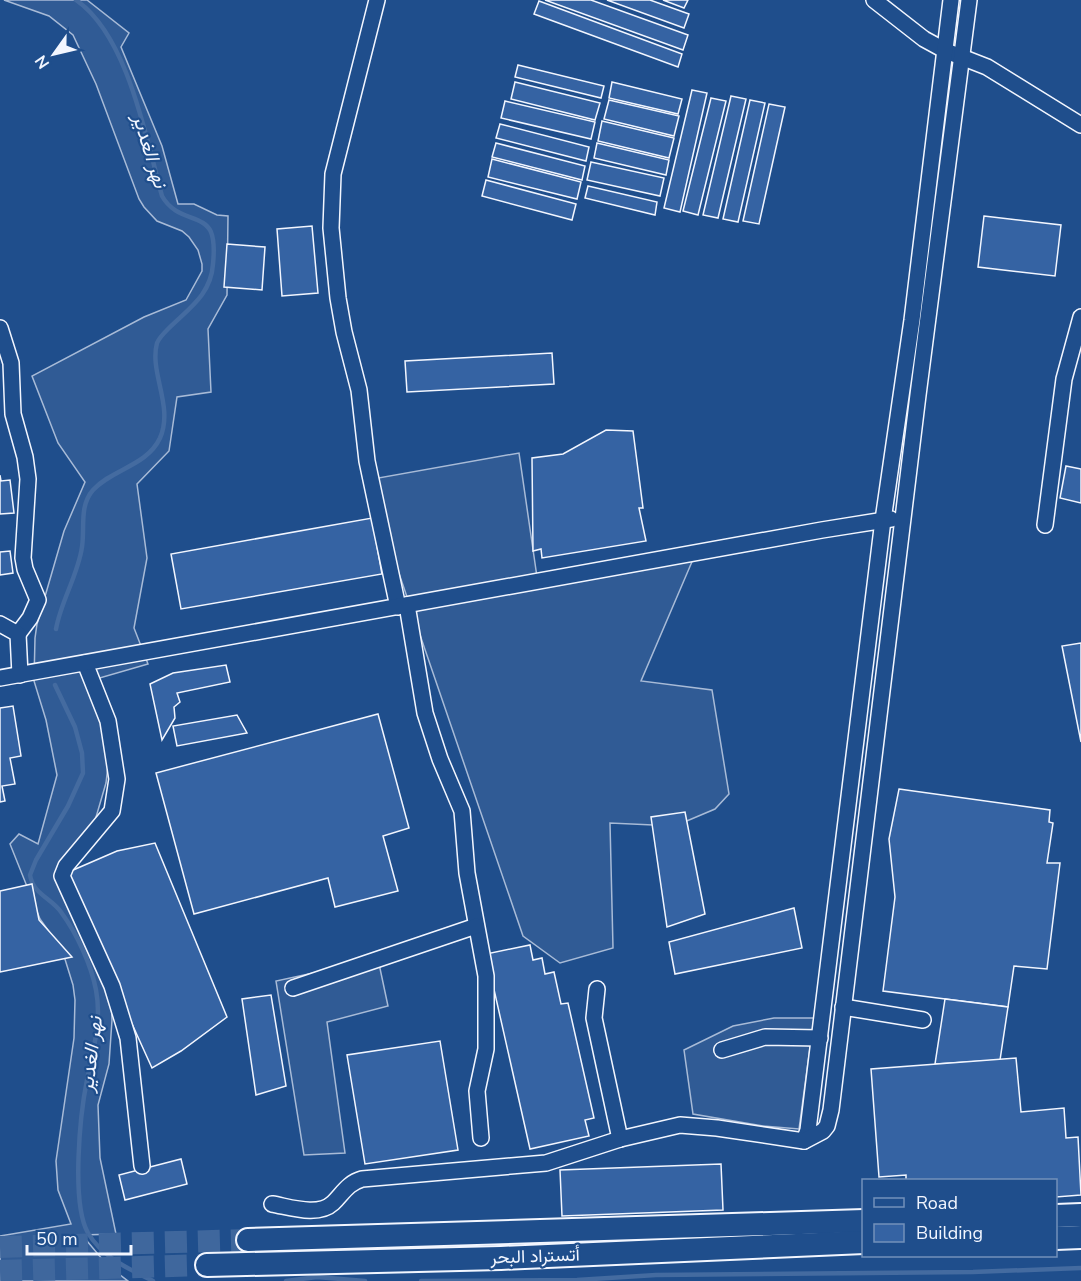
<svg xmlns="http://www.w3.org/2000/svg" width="1081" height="1281" font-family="'Nunito Sans',Vazirmatn,sans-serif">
	<rect width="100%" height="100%" fill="#1f4e8c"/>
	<!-- built -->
	<g fill="#305b95" stroke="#a8bbd7" stroke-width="1.5">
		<path d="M4,0H87L129,33L121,47L162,146L178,204H194L217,215L228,216L227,295L208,329L211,392L177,397L169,451L137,484L147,558L134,628L148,664L96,679L108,766L106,783L94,824L63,878L111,998L112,1020L109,1064L98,1105L100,1158L116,1234L82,1235L107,1265L128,1281H0V1236L71,1224L58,1190L56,1161L74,1038L75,1000L73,985L64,956L57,943L40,919L10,844L19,834L38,844L57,775L46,720L34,681L35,638L37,624L64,531L85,482L58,443L32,376L144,317L186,300L202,271V264L198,250L189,237L182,231L157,221L144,207L139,199L96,84L73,35L49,16Z"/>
		<path d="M519,453L537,577L697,550L641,681L712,690L729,794L715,809L675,826L610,823L613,948L560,963L523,936L367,480Z"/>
		<path d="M378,959L388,1006L327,1022L345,1153L304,1155L276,981Z"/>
		<path d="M774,1018H814L799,1129L763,1126L693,1114L684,1050L733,1026Z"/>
	</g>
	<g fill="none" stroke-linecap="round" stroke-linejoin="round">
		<!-- stream -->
		<g stroke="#446ba0" stroke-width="4.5">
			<path d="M56,629C61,601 78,575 82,547C85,527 79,506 93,490C112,469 147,466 160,438C174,406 149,373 157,343C159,338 164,333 168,329C188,309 211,295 213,264C214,254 215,242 211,232C203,214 176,221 162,196C146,138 128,36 76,0"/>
			<path d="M55,685L75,727L82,753L83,773L68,806L36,860L30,875C33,894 51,898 61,912C77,934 91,964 96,990C102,1021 93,1050 87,1080C80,1114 71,1203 88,1233C102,1257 129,1269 153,1281"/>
			<path d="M286,1281L317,1277L365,1281"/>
			<path d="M421,1281L577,1280L656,1275L973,1272L1081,1268"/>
		</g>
	</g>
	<!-- building -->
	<g fill="#3563a3" stroke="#f2f6ff" stroke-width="1.5">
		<path d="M545,0H591L688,35L683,50Z"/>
		<path d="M607,0H650L689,14L684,28Z"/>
		<path d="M663,0H688L684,8Z"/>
		<path d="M539,1L682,54L678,67L534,14Z"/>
		<path d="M518,65L604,86L601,98L515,77Z"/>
		<path d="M515,82L600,103L595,120L511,99Z"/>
		<path d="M612,82L682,99L678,114L609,98Z"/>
		<path d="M692,90L707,93L680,212L664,208Z"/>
		<path d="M731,96L746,99L718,218L703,215Z"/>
		<path d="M711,98L726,101L698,215L683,211Z"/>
		<path d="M609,100L679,116L674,136L604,119Z"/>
		<path d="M750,100L765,103L738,222L723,219Z"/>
		<path d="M505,101L595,122L591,139L501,118Z"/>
		<path d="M769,104L785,107L759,224L743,221Z"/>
		<path d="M602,121L674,138L669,158L598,141Z"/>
		<path d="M500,124L589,147L586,161L496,138Z"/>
		<path d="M496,143L585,166L582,180L492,157Z"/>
		<path d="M597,143L669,160L666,175L594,158Z"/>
		<path d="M492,159L581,182L577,199L488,177Z"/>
		<path d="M591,162L664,178L660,196L587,180Z"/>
		<path d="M486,180L576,204L572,220L482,196Z"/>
		<path d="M588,186L657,202L655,215L585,198Z"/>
		<path d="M984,216L1061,225L1055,276L978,267Z"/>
		<path d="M312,226L318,293L282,296L277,229Z"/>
		<path d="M227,244L265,247L262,290L224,287Z"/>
		<path d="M552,353L554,384L407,392L405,361Z"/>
		<path d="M606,430L633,431L643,508H639L646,541L542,558L541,549L533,551L532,458L563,454Z"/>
		<path d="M1066,466L1081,469V503L1060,498Z"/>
		<path d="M0,475L1,481L10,480L14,513L0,514Z"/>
		<path d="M372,518L382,574L181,609L171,554Z"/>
		<path d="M10,551L13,573L0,575V552Z"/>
		<path d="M1081,643V742L1062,646Z"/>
		<path d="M226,665L230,682L177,693L180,702L174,707L175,718L162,740L150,684L173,673Z"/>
		<path d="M13,706L21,756L10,758L15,784L2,786L5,801L0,802V708Z"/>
		<path d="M378,714L409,828L383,836L398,891L335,907L328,878L194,914L156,773Z"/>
		<path d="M237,715L247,733L177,746L173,726Z"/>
		<path d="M899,789L1050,810L1049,822L1053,823L1047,863H1060L1047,969L1014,966L1008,1007L883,991L895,897L889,839Z"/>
		<path d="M685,812L705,914L667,927L651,817Z"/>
		<path d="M155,843L227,1017L181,1051L152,1068L64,874L117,851Z"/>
		<path d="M32,884L39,920L72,957L0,972V891Z"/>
		<path d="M794,908L802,948L675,974L669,942Z"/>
		<path d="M530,945L533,960L542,958L545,974L554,972L561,1004L568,1003L594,1118L585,1120L589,1136L530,1149L486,954Z"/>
		<path d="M271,995L286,1086L256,1095L242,999Z"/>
		<path d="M945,999L1008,1007L1000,1060L935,1064Z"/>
		<path d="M440,1041L458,1150L365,1164L347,1055Z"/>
		<path d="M1016,1058L1021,1112L1064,1108L1066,1138L1078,1137L1081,1195L1056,1197V1180H906V1175L879,1177L871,1069Z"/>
		<path d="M181,1159L187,1184L125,1200L119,1175Z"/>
		<path d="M721,1164L723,1210L562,1216L560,1170Z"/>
	</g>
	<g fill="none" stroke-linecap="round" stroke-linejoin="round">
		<!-- highway-tunnel -->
		<g stroke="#3f679d" stroke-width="22" stroke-dasharray="22 11" stroke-linecap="butt">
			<path d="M0,1247L248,1240"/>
			<path d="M0,1271L207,1265"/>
		</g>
		<!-- minor casing -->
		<g stroke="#f2f6ff" stroke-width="18">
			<g id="minor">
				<path d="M377,0L333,174L331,228L338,298L344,332L359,390L367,461L398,607"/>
				<path d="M874,0L924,39L946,51L987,67L1081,125"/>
				<path d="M0,328L11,363L13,414L25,457L28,479L23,558L25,569L38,600L30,618L18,634"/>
				<path d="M1045,525L1064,379L1081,317"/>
				<path d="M407,605L425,713L440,759L462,811L467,873L486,976V1049L477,1091L481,1138"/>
				<path d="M0,624L18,634L20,675"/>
				<path d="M85,663L108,721L117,779L112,811L66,866L62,876L112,986L128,1038L142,1166"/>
				<path d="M0,678L822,530L891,519"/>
				<path d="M293,988L476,926"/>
				<path d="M597,989L594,1018L620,1139"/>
				<path d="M843,1007L923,1020"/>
				<path d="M722,1050L765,1037L820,1038"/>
				<path d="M804,1141L808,1130L883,520L912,320L951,0"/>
				<path d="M272,1204C290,1207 318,1217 333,1203C343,1193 348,1183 362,1179L546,1163L620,1139L680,1125L717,1128L804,1141L823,1131L827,1126L831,1110L918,395L969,0"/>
			</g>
		</g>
		<!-- highway casing -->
		<g stroke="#f2f6ff" stroke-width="26">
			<g id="highway">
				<path d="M1056,1216L1081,1215"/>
				<path d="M1056,1238L1081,1237"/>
				<path d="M248,1240L864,1221"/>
				<path d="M207,1265L501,1258L864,1242"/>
			</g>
		</g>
		<!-- minor -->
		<use href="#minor" stroke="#1f4e8c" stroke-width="15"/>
		<!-- highway -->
		<use href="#highway" stroke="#1f4e8c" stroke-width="22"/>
	</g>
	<g text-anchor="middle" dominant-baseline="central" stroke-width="4.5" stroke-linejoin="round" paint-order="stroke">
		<!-- street labels -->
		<g font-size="18" fill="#f2f6ff" stroke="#1f4e8c">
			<text transform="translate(535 1256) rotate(-2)">أتستراد البحر</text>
		</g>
		<!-- water labels -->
		<g font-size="20" font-style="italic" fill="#f2f6ff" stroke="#1f4e8c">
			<text transform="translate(150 151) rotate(73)">نهر الغدير</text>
			<text transform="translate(91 1054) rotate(-83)">نهر الغدير</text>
		</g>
	</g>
	<!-- legend -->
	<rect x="862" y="1179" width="195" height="78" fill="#1f4e8c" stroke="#7391ba" stroke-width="1.5"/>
	<rect x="874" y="1198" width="30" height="9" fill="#1f4e8c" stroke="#7391ba" stroke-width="1.5"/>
	<text x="916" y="1209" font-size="18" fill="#f2f6ff">Road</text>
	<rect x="874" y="1224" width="30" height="18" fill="#3563a3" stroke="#7391ba" stroke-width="1.5"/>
	<text x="916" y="1239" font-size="18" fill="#f2f6ff">Building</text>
	<!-- north arrow -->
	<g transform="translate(54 54) rotate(236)" stroke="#1f4e8c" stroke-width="4.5" paint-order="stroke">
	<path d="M0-4.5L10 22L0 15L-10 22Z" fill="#f2f6ff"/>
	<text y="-9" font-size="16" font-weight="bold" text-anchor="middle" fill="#f2f6ff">N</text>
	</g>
	<!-- scale -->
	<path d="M27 1245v9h104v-9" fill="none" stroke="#f2f6ff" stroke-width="3"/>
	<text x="36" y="1245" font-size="18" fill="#f2f6ff" stroke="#1f4e8c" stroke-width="4.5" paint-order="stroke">50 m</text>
</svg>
